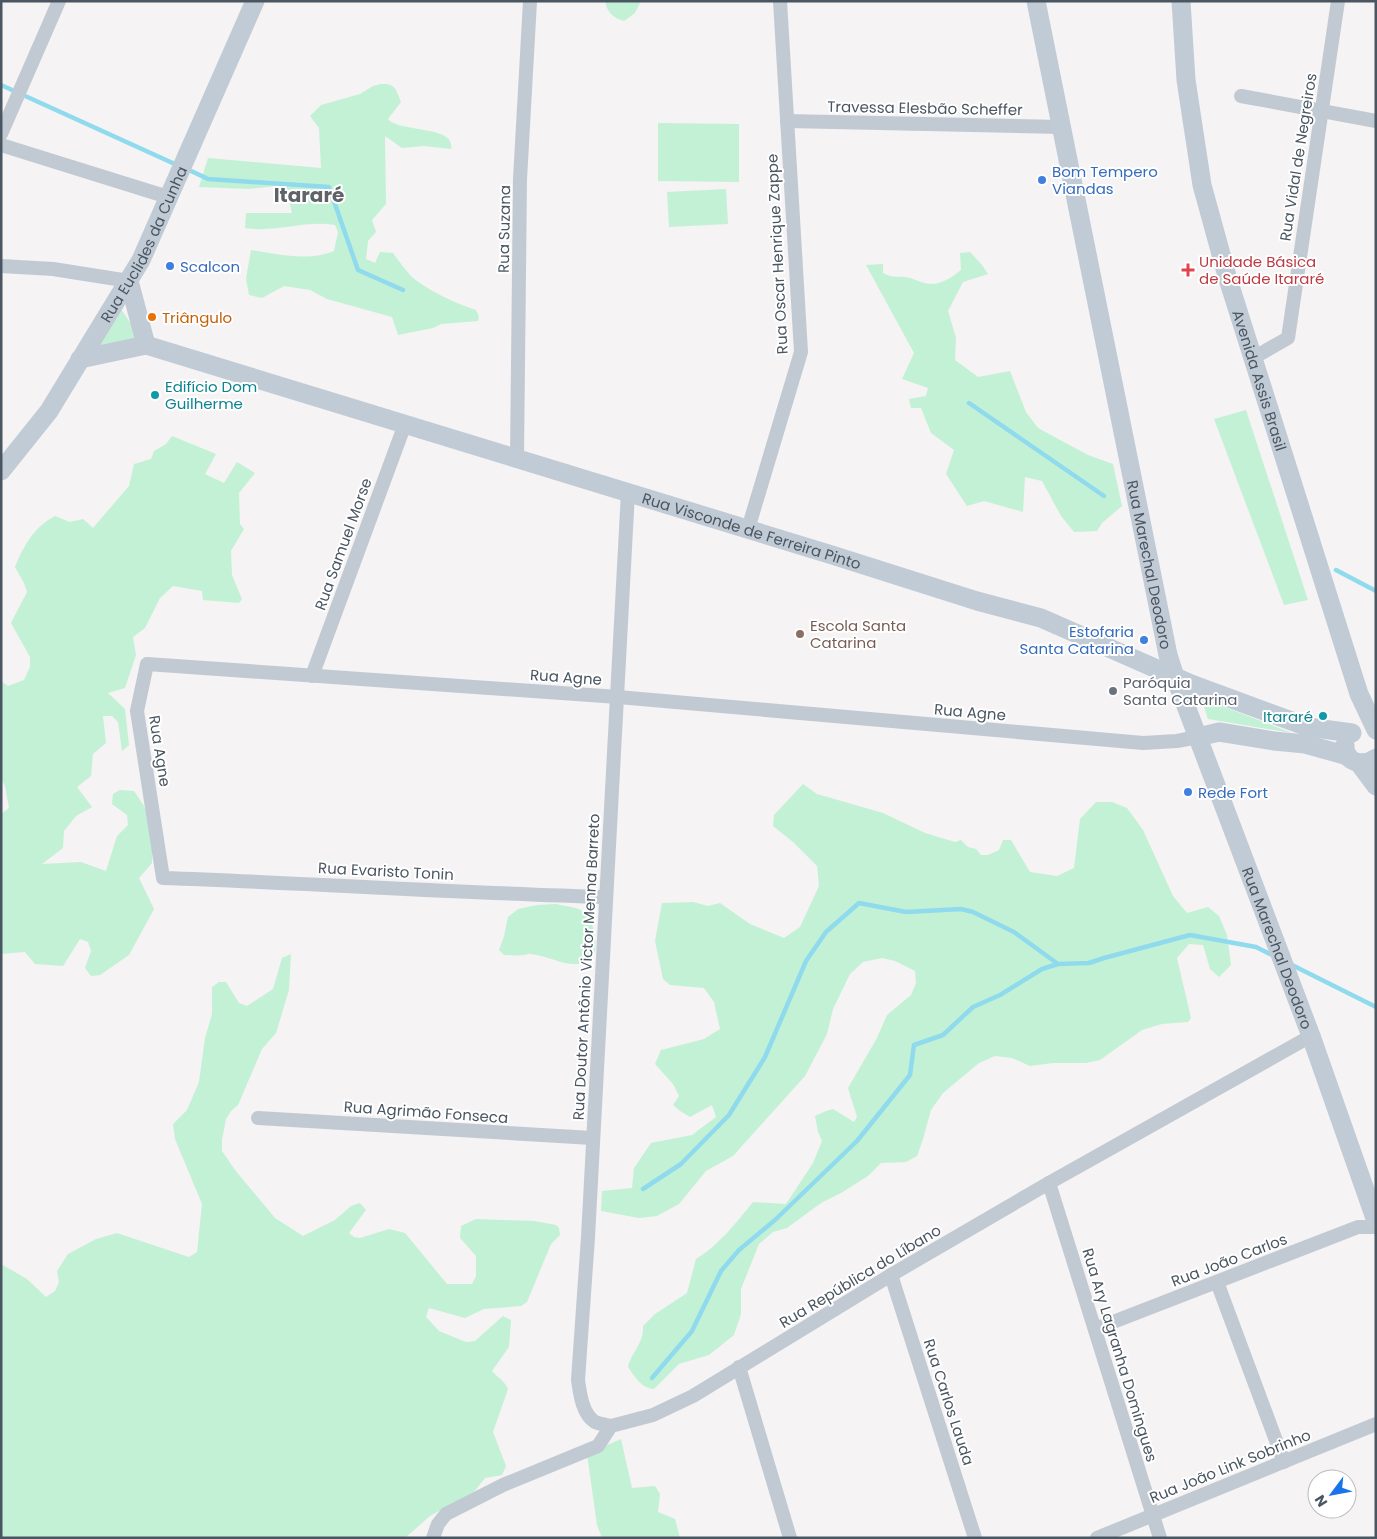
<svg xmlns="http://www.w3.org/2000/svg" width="1377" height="1539" font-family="Poppins,sans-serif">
	<rect width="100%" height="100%" fill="#f5f3f3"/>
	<!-- green -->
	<g fill="#c3f1d5">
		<path d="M605,1H641L635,13L624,21C613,18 607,12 605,1Z"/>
		<path d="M381,84C396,83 396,90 401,102L388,119C400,133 456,125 451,149L424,146L402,148L385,136L386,204L372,220L376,232L368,241L366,259L375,263L380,252L393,253C398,260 404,268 410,275C424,289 457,304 476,310L479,317L478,321L441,324L433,328L398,335L392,317L327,299L310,290L284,286L262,298L249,295L246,279L251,250C278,254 307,262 334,251L338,232L335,225C305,220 275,233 245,228L246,213H292L285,185L249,189L199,187L208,158L321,168L319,128L310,116L321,105L360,94L373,86Z"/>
		<path d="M658,123L739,124V182L658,181Z"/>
		<path d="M726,189L728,224L669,227L667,192Z"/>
		<path d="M970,252L982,265L988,274L963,282L948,311L956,338L955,360L978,377L1010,371L1026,412L1038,428L1088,455L1113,464L1122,506L1102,523L1097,531L1074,532L1061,516L1042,481L1025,477L1023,512L984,501L967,506L946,474L954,450L931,433L921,408H911L909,399L926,396L928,388L902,379L914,353L866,265L883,264V273C894,279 899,275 910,278C914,279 917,281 921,282C937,288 950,279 961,270L960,253Z"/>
		<path d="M119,306L141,339L97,346Z"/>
		<path d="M1246,410L1308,600L1284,605L1214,419Z"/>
		<path d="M172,436L216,454L205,474L224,483L237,462L255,473L239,493L240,524L244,529L231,551L232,575L242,599L239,603L203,600L202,591L173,586L160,598L145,628L133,637L136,655L125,688L108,693L125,709L129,745L122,751L118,722L112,716H103L106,743L93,754L91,776L77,787L92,807L76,816L64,831L63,848L42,864L81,862L106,871L117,836L128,825L127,815L112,804L113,794L120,790L134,791L144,806L153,829L152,863L139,878L154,909L129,955L100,975L91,976L85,968L91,951L88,942L80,939L63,966L35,964L25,952L1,954V814L9,808L5,786L1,778V681L8,686L24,680L30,667V657L11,623L27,592L24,583L15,567C24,545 34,527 55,516L70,522L83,519L93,528L129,486L134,464L151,459L154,451L166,444Z"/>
		<path d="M1201,698L1292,733L1208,719Z"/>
		<path d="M803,784L817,794L883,813L925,833L955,842L961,840L968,847L976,849L981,855H988L999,850L1003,840H1011L1030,872L1057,876L1074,868L1080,819L1096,802H1112L1127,808L1143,830L1173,896L1187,913L1208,907L1219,916L1227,935L1231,965L1219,977L1210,969L1203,945L1189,944L1177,958L1191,1018L1188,1022L1162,1024L1142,1030L1100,1060L1086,1063H1053L1030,1066L1012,1058L995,1056L979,1063L943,1093L931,1110L923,1139L917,1156L906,1162L881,1163L868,1176L841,1193L821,1203L787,1228L773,1232L759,1244L741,1289V1314L734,1335L709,1355L679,1364L654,1389C641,1388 635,1377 628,1367C632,1351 644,1344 643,1326L655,1314L687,1293L696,1259C719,1245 736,1223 753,1202L786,1204L813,1163L822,1141L818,1132L815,1116L826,1111L833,1109L854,1122L857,1117L848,1088L877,1038L887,1015L911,995L916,983L915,971L895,961L882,958L863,962L850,974L833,1009L827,1034L805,1076L733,1156L706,1171L679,1204L657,1216L639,1218L601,1211L602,1191L632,1188L634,1168L651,1143L692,1135L716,1117L712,1105L690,1117L680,1111L673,1105L679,1096L673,1084L655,1064L661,1050L704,1039L720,1029L714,1002L704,988L670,985L663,979L655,941L662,903L693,902L708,906L720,903L750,924L784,938L800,927L819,886L817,866L793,842L773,826L774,815Z"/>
		<path d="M556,904C564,906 576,907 583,911C594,918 603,956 587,962C566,969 551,956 531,954C526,953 528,955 523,955C517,956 510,955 504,955L499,950L504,936L508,917L518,909L537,905Z"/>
		<path d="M291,954L289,990L276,1033L262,1049L238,1105L231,1111L226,1119L222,1140V1151L235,1170L275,1218L303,1236L335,1220L351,1206L360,1203L366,1210L349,1233L354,1237L360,1238L389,1229L405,1233L447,1284H472L476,1276V1256L460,1238L461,1226L476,1219L534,1221L556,1225L559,1228L560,1235L551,1244L527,1302L521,1306L484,1309L465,1318L429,1308L426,1317L439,1331L466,1342L475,1341L503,1316L511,1320L509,1347L492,1371C498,1378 504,1380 508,1389L493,1432L506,1466L502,1475L485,1478L474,1492L430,1516L405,1538H1V1264L27,1279L46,1297L55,1291L59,1282L57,1271L68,1254L96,1239L117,1233L189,1257L197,1252L202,1204L175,1139L173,1124L187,1110L199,1082L205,1038L212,1014V987L219,982H226L239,1003L247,1006L273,989L282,958Z"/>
		<path d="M621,1439L632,1488L655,1486L660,1494L658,1512L675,1519L680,1538H602L597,1525L587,1454Z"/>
	</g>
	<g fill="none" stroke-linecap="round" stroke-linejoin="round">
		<!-- stream -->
		<g stroke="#90daee" stroke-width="4.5">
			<path d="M1,85L177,165"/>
			<path d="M187,169L208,179L329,187L358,270L403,290"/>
			<path d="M969,403L1104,496"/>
			<path d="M1336,570L1376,591"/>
			<path d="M1290,964L1376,1007"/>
			<path d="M643,1189L681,1164L729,1115L765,1057L806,961L826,932L859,903L906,912L961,909L973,912L1014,932L1058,964"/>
			<path d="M652,1378L692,1331L721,1271L739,1250L775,1220L857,1141L910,1075L914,1045L943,1035L973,1007L1000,995L1042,969L1058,964L1089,963L1104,958L1190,935L1256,947L1274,956"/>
		</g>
		<!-- street -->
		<g stroke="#c1cad2" stroke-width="14">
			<path d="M1241,96L1376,121"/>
			<path d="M787,121L1061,127"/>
			<path d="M1,134L59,1"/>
			<path d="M1,145L168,197"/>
			<path d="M1,266L53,269L129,281"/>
			<path d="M1253,358L1288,338L1338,1"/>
			<path d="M517,458L520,179L530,1"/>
			<path d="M748,529L801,352L780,1"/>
			<path d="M312,676L405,424"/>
			<path d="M606,897C458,893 311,883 163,878L137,711L147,664L618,697L1143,743L1177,741L1198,737"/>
			<path d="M258,1118L592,1138"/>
			<path d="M1049,1183L1160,1538"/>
			<path d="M891,1275L975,1538"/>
			<path d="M1217,1282L1284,1462"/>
			<path d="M1095,1329L1358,1227H1376"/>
			<path d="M739,1367L790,1538"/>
			<path d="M611,1426C606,1425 600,1424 595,1422C582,1414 580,1393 578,1380L588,1237L628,492"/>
			<path d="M433,1538L438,1524L446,1514L503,1485L598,1446L611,1426L653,1415L693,1396L891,1275L1049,1183L1311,1036"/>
			<path d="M1097,1538L1376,1424"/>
		</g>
		<!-- secondary -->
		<g stroke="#c1cbd6" stroke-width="19">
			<path id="s1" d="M1036,1L1168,655L1175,677L1311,1036L1376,1221"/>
			<path id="s2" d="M1181,1L1186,80L1202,185L1227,276L1359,694L1376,730"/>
			<path d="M129,281L146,345"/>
			<path id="s3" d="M80,359L146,345L832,555L977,601L1041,618L1191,684L1308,727L1352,733"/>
			<path id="s4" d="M1,471L49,411L141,260L255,1"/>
			<path d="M1198,737L1219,732L1274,741L1305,744L1348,756"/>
			<path d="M1345,745C1344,763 1363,767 1376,758"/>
			<path d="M1359,763L1376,786"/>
		</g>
	</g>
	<!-- markers -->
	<g fill="#3f7fe0" stroke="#fff" stroke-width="2">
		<circle cx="1042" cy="180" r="5"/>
		<circle cx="170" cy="266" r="5"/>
		<circle cx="1144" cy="640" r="5"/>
		<circle cx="1188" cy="792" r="5"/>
	</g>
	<path fill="#e0444e" stroke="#fff" stroke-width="2" d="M1185.5 262.5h5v5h5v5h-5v5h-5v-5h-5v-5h5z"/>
	<circle fill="#e8710a" stroke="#fff" stroke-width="2" cx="152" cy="317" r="5"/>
	<g fill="#0f9aa8" stroke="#fff" stroke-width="2">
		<circle cx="155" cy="395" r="5"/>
		<circle cx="1323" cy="716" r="5"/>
	</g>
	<circle fill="#8d6e63" stroke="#fff" stroke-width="2" cx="800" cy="634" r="5"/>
	<circle fill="#6b7280" stroke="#fff" stroke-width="2" cx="1113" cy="691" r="5"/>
	<g text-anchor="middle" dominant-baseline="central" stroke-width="4" stroke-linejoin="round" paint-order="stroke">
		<!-- street labels -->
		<g font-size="15" fill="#4a5661" stroke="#fff">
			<text transform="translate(925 108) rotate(1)">Travessa Elesbão Scheffer</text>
			<text transform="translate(1298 157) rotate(-81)">Rua Vidal de Negreiros</text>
			<text transform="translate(504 229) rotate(-89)">Rua Suzana</text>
			<text stroke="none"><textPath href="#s4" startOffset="269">Rua Euclides da Cunha</textPath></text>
			<text transform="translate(777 254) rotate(-93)">Rua Oscar Henrique Zappe</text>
			<text stroke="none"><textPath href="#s2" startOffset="389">Avenida Assis Brasil</textPath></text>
			<text stroke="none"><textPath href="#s3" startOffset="701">Rua Visconde de Ferreira Pinto</textPath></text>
			<text transform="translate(343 544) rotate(-70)">Rua Samuel Morse</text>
			<text stroke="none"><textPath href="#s1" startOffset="575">Rua Marechal Deodoro</textPath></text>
			<text transform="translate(566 677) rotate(4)">Rua Agne</text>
			<text transform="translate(970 712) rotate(5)">Rua Agne</text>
			<text transform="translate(160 751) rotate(81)">Rua Agne</text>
			<text transform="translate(386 871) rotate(3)">Rua Evaristo Tonin</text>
			<text stroke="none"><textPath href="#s1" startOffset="980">Rua Marechal Deodoro</textPath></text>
			<text transform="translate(586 967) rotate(-87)">Rua Doutor Antônio Victor Menna Barreto</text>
			<text transform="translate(426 1112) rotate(4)">Rua Agrimão Fonseca</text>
			<text transform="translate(1229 1260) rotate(-21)">Rua João Carlos</text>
			<text transform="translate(860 1276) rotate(-31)">Rua República do Líbano</text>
			<text transform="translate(1120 1355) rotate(73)">Rua Ary Lagranha Domingues</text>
			<text transform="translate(949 1402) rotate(72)">Rua Carlos Lauda</text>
			<text transform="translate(1230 1466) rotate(-22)">Rua João Link Sobrinho</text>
		</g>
		<!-- shop labels -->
		<g font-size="15" fill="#366cbe" stroke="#fff" text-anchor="start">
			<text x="1052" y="171">Bom Tempero<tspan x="1052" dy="17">Viandas</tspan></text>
			<text x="180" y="266">Scalcon</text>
			<text x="1134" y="631" text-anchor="end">Estofaria<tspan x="1134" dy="17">Santa Catarina</tspan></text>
			<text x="1198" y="792">Rede Fort</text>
		</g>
		<!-- health labels -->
		<g font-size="15" fill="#be3a42" stroke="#fff" text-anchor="start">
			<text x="1199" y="261">Unidade Básica<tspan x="1199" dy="17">de Saúde Itararé</tspan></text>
		</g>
		<!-- food labels -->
		<g font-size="15" fill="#c56008" stroke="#fff" text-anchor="start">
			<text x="162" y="317">Triângulo</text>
		</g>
		<!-- culture labels -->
		<g font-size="15" fill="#0d838f" stroke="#fff" text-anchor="start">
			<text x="165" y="386">Edifício Dom<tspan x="165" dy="17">Guilherme</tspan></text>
			<text x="1313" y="716" text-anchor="end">Itararé</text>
		</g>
		<!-- education labels -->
		<g font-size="15" fill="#785e54" stroke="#fff" text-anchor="start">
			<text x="810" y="625">Escola Santa<tspan x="810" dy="17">Catarina</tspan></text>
		</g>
		<!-- worship labels -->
		<g font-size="15" fill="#5b616d" stroke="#fff" text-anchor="start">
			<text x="1123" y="682">Paróquia<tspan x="1123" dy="17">Santa Catarina</tspan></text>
		</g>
		<!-- district labels -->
		<g font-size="20" font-weight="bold" fill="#5f6368" stroke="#fff">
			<text x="309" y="195">Itararé</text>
		</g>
	</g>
	<!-- border -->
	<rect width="1377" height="1539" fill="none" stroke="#4a5661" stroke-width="5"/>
	<!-- north arrow -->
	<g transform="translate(1332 1494) rotate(238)"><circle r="24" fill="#ffffff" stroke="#b7bbc0"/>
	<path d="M0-4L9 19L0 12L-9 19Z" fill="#1a73e8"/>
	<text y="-8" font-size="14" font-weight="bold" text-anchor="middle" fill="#4a5661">N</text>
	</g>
</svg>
